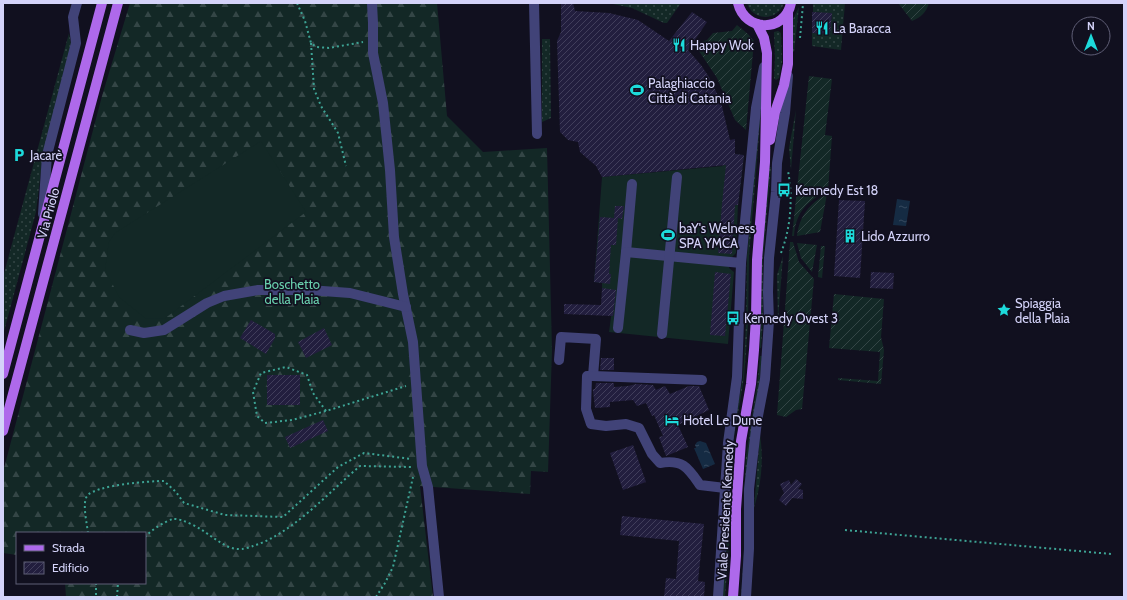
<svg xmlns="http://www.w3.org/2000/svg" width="1127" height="600" font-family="Cabin,sans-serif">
	<defs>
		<pattern id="grass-dots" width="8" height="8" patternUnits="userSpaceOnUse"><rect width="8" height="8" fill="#132826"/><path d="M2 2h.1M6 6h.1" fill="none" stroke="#344646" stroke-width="1.8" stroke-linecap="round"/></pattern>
		<pattern id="forest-firs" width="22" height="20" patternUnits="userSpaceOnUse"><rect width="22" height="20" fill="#132826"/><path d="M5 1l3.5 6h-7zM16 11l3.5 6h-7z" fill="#344646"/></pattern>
		<pattern id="garden-furrows" width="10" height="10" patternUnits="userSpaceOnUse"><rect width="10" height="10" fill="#132826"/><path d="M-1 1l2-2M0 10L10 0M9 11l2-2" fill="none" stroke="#344646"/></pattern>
		<pattern id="water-ripples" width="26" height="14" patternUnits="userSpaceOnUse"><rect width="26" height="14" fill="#152b43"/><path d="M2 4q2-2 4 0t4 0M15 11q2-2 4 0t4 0" fill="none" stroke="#36495f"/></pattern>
		<pattern id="building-hatch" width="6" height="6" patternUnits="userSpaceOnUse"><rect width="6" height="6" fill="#221e3e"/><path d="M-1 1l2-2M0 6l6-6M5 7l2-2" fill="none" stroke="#413e5b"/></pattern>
	</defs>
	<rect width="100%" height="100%" fill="#11101f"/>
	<!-- grass -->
	<g fill="url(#grass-dots)">
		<path d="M608,3H681L667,23H664L632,8Z"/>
		<path d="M747,3H784C778,21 753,22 747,3Z"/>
		<path d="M813,3H845L841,50L812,46V33L830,34L832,14L813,12Z"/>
		<path d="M799,7L794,52H791L792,21Z"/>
		<path d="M778,31L781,33L782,62L779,78L776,80L774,78L775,58L774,32Z"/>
		<path d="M69,33L71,44L43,154L36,212L3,335V277Z"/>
		<path d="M542,39H550L551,118L542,122Z"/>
		<path d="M796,110L791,170L789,148Z"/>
		<path d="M760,112H761L749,256L748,324L744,378L733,443L729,508V546L725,597H721L733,432L743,377L746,324L747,256Z"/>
		<path d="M769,167H771L763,259V320L761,348H760V277Z"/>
		<path d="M783,256L778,320L777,275Z"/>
		<path d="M760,356H762L745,537L742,597H741L744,552V503L746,456L758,378Z"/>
		<path d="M760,435C764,461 761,484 754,508Z"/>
	</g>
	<!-- forest -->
	<path fill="url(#forest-firs)" d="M130,3H437L447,116L483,152L547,148L552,350L548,472L531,471L530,494L420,486L433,597H66L65,583H145V533H17V555L3,553V472L102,96Z"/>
	<!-- garden -->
	<g fill="url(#garden-furrows)">
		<path d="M929,3C926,13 921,17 912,21L898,3Z"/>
		<path d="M737,25L748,34L754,41L746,130L735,120L717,78L699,51L701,42L707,40L713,33L732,31Z"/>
		<path d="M809,76L832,79L825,135L832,136L828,190C807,202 796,211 794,236H792Z"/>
		<path d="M827,194L820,232L797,236C799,216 810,203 827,194Z"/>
		<path d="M790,242H793L799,262L814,279L802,409L796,410L786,417L777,415Z"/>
		<path d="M797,243L817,245L812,272L801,258Z"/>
		<path d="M821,246H825L822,278L818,277Z"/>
		<path d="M834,294L884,299L881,337L884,350L881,384L838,380V378L878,381L880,352L829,348Z"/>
	</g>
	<!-- pitch -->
	<g fill="#132826">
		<path d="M261,141L306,212L164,319L145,318L119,297L105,269L109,242L115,233Z"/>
		<path d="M728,154L744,155L738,205L736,253L730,259L729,268L734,272L728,344L609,332L613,302L602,288V283L594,282L602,177L723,166Z"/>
	</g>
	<!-- water -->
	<g fill="url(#water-ripples)">
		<path d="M897,199L910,201L906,226L893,225Z"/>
		<path d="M700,441L706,443L715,464L703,469L694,448H696L695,445L697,442Z"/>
	</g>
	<!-- building -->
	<g fill="url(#building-hatch)">
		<path d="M573,3L575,11L609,13L638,20L669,41L692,12L707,22L688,50L701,65L709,77L721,102L730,140L735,139V154L744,155L738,205H735L732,254L718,253L722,204L726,165L602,177L596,166L580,152L578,142L568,140L560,132L557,41L561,32V4Z"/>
		<path d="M812,12L832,13L830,34L812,33Z"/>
		<path d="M839,200L865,201L860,278L834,276Z"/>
		<path d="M615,206H624L622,219L618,218L616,245H611L609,274H611L610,284L594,282L600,217L614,218Z"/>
		<path d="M715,272L731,274L725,336L710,335Z"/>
		<path d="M871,272L894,273L893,289L870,288Z"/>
		<path d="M602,288L616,290L613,316L564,314V304L601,305Z"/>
		<path d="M251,320L275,334V338L266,354L240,338Z"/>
		<path d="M324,328L332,345L306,358L298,342Z"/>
		<path d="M601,358H614V370H600Z"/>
		<rect x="267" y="375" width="33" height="30"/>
		<path d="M596,383H614V387L628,386L636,384L653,385L656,390L665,386L670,394L689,386H699L709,410L678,425L688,447L666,456L659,437L663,436L654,415L652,416L646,403L637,406L633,400L610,402V407L595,408L593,391V389H595Z"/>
		<path d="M323,420L328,431L290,448L285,437Z"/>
		<path d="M633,445L646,482L623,490L610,453Z"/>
		<path d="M796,479L802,484L798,489L803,490V499L792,498L786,506L779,500L784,493L780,484L789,480L791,485Z"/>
		<path d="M622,516L704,524L698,581L705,582L704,597H664L666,578L676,579L679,541L620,535Z"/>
	</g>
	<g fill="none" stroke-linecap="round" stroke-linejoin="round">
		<!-- path -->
		<g stroke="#3da394" stroke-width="2" stroke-dasharray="2 3" stroke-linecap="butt">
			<path d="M297,3L305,21L311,43L316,47L329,48L363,42"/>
			<path d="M800,38L803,4"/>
			<path d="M311,43L314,89L321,106L338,133L346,166"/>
			<path d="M781,253C791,227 793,198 788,171"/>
			<path d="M326,411L313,393L307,375L286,367L261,373L253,392L257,416L265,423L292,420L326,411L406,386"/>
			<path d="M845,530L1111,554"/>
			<path d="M88,533C87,524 82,503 87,496C95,485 150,481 164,481L176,492L184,503L225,515L283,517L338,467L364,453L411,459"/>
			<path d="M145,537C150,531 165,521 173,519C182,518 202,529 209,535C219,541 228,550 242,549C245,549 250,547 253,546C292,534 329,492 360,466L412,467"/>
			<path d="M96,583V597"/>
			<path d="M117,597L118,583"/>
			<path d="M376,597L385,583L393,567L413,477"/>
		</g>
		<!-- minor -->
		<g stroke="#414378" stroke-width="10">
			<path d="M372,3L373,23V53L383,103L390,170L394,237L403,294L413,342L422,466L428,487L439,597"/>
			<path d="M534,3L537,134"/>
			<path d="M43,214L47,155L76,43L73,17L77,3"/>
			<path d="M626,252L632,184"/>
			<path d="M618,328L626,252L741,263"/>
			<path d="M130,330L144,333L164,330L207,303L224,296L258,290H309L350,293L406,307"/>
			<path d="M662,334L677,177"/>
			<path d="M559,360L561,337L596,339L593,376H587L586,409L591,424L606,426L626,424L639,428L652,454L660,463C683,459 688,468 700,485L725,488"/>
			<path d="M593,376L702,380"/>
			<path d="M718,597L728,443L737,377L741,263L756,108L764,67"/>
			<path d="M746,597L749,549V489L757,421L765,379L769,321L768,292L769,258L776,192L777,163L785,113L788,76"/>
		</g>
		<!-- major -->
		<g stroke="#ae69eb" stroke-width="10">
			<path d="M738,3C745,32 785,33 791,3"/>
			<path d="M770,140L775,112L784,85L788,64V12"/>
			<path d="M3,374L102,3"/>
			<path d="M3,431L118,3"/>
			<path d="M733,597L736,556V509L741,441L751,384L754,350L756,317L757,260L765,162L767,53L764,38L757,24"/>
		</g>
	</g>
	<!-- icons -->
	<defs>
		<g id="restaurant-bare" transform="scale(1.08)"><path d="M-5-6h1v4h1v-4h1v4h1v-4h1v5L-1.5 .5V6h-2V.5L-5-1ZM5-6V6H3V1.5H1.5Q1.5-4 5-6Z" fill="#1ddadb" stroke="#11101f" stroke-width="2.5" paint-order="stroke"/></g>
		<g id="stadium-bare" transform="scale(1.08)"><path d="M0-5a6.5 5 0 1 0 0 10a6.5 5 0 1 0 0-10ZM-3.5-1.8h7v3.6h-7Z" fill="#1ddadb" stroke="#11101f" stroke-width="2.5" paint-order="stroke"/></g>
		<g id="parking-bare" transform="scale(1.08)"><path d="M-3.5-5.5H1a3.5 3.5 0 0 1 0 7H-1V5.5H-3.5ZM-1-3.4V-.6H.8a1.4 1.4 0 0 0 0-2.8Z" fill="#1ddadb" stroke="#11101f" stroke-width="2.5" paint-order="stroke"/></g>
		<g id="bus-bare" transform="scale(1.08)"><path d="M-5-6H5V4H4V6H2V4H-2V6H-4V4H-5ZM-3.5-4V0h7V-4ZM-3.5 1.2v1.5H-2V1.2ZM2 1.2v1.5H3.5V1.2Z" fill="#1ddadb" stroke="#11101f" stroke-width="2.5" paint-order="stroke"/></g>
		<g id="building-bare" transform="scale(1.08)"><path d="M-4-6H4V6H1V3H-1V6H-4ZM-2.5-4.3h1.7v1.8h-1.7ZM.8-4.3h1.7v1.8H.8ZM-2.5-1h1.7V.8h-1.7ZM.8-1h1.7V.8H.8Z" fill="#1ddadb" stroke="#11101f" stroke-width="2.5" paint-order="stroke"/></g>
		<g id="sight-bare" transform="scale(1.08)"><path d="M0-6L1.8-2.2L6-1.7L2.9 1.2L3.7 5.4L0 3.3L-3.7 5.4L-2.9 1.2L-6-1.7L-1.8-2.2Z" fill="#1ddadb" stroke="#11101f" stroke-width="2.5" paint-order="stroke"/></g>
		<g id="hotel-bare" transform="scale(1.08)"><path d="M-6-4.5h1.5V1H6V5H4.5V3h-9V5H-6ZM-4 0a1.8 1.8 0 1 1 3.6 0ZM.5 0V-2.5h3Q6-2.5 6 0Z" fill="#1ddadb" stroke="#11101f" stroke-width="2.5" paint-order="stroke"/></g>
	</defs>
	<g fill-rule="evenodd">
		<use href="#restaurant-bare" x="822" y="28"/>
		<use href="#restaurant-bare" x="679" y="45"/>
		<use href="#stadium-bare" x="637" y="90"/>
		<use href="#parking-bare" x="19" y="155"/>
		<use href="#bus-bare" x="784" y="190"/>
		<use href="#stadium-bare" x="668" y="235"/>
		<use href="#building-bare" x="850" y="236"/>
		<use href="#sight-bare" x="1004" y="310"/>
		<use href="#bus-bare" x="733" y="318"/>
		<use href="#hotel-bare" x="672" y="420"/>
	</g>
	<g text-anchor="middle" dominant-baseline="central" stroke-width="3.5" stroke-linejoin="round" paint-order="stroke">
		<!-- poi labels -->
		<g font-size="13" fill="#d4d3f9" stroke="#11101f" text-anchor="start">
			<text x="833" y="28">La Baracca</text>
			<text x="690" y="45">Happy Wok</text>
			<text x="648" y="83">Palaghiaccio<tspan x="648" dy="15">Città di Catania</tspan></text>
			<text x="30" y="155">Jacarè</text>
			<text x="795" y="190">Kennedy Est 18</text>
			<text x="679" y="228">baY's Welness<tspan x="679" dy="15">SPA YMCA</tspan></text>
			<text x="861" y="236">Lido Azzurro</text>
			<text x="1015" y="303">Spiaggia<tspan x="1015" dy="15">della Plaia</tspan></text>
			<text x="744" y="318">Kennedy Ovest 3</text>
			<text x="683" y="420">Hotel Le Dune</text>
		</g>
		<!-- street labels -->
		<g font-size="13" fill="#d4d3f9" stroke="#11101f">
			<text transform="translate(48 213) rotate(-75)">Via Priolo</text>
			<text transform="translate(725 510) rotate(-87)">Viale Presidente Kennedy</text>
		</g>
		<!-- park labels -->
		<g font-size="13" fill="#69cfad" stroke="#11101f">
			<text x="292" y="284">Boschetto<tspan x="292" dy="15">della Plaia</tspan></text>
		</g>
	</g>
	<!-- border -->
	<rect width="1127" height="600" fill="none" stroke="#d4d3f9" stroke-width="8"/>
	<!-- legend -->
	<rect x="16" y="532" width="130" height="52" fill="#11101f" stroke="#5f5e76"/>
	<rect x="24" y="545" width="20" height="6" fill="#ae69eb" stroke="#5f5e76"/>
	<text x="52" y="552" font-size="12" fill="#d4d3f9">Strada</text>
	<rect x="24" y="562" width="20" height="12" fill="url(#building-hatch)" stroke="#5f5e76"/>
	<text x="52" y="572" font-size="12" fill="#d4d3f9">Edificio</text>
	<!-- north arrow -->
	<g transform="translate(1091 36)"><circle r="19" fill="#11101f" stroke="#5f5e76"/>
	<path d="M0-3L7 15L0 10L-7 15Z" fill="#1ddadb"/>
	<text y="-6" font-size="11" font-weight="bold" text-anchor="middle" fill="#d4d3f9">N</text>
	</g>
</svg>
